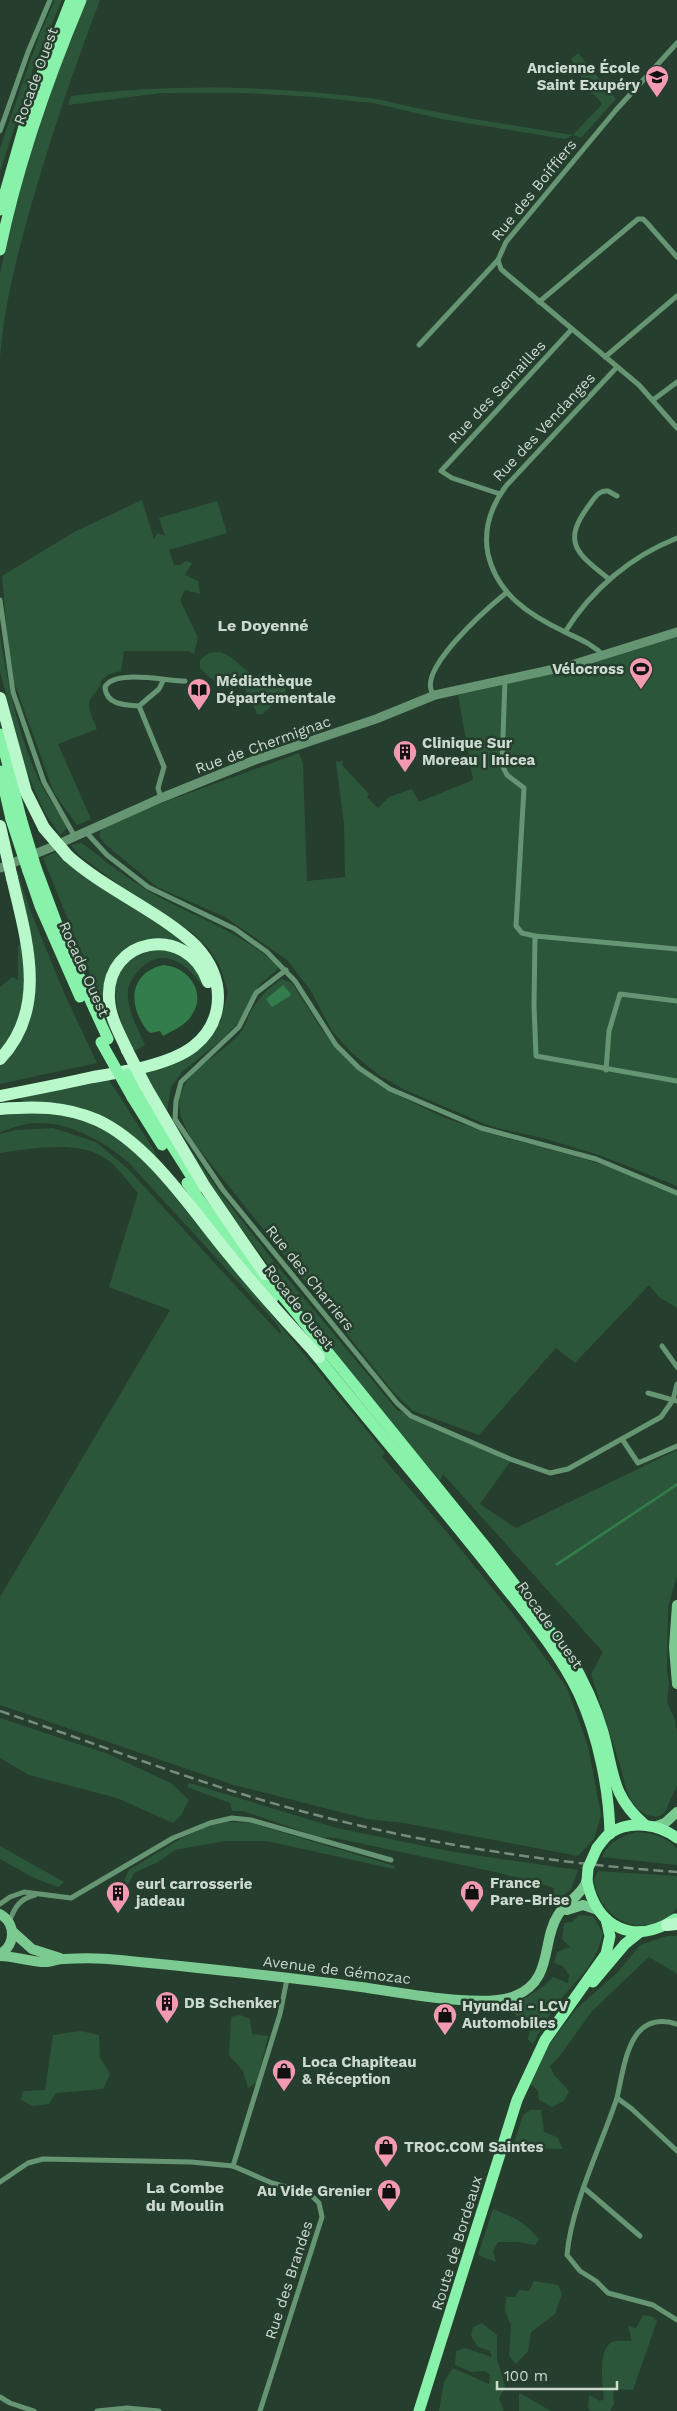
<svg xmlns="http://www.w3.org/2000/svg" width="677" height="2411" font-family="'Work Sans',sans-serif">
	<rect width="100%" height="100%" fill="#263e2d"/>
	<!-- green -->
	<g fill="#2c563a">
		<path d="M55,0H62L36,60L0,172V148L39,36Z"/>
		<path d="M84,0H100C74,68 51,136 31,206C17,255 4,306 0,358V274L18,190L39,120Z"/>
		<path d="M578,53L616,99L581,138L573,135L565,139L442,119L373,103L314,97L245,93H161L68,105L71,96C169,84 270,85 368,98C388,100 408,107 427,110C475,120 524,127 573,135L602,104L595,95L587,92L584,82L571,59Z"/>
		<path d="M142,500L154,539L157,533L165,536L159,518L217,501L227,533L169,550L174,565H180L186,561L192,563L185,575L198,581L200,594L185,590L180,600L198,638L194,654L189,651H124L121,671L109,674L101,681C99,690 96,691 91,698C85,707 94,720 97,729L58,744L91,819L77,825L54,793L14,682L8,643L2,576L74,532Z"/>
		<path d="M677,632V1186L602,1156L546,1139L490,1126L405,1090L379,1075L352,1053L332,1031L311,991L287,960L225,917L157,887L105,844L99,836L101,830L148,808L299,753L303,764L307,881L345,877L344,824L336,762L343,761L342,765L369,794L367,797L378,808L389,797L412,789L419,802L473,780L458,695L538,677Z"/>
		<path d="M0,635C7,681 17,728 35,771C43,792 57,808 67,828L60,835L44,811L25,769L0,671Z"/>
		<path d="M220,652C235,656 241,669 254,676L267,672L284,684L286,691L263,714H257L244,686L236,683C220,689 211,679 200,668V660L209,653Z"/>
		<path d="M81,843C92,849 99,857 109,864C122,874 136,883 150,892C195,918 235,928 277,965L278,969L259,985L239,1022L221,1040L182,1072L171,1087L167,1113L149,1084L144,1070L206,1042L221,1021L228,992L219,964L208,948L193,933L122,887L79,855L71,845Z"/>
		<path d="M58,851L176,934L189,948L134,946L102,994V1003L43,858Z"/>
		<path d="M15,871H17L30,910L65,995L97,1063L0,1084V1065L29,1014Z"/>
		<path d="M22,943L27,988L14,1031L0,1052V987L12,977L18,980V946Z"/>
		<path d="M168,949L190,960L205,984L202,985C186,963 162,945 139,970C134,976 129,983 128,990C126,1009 138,1029 145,1045L134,1051C118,1018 97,969 145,951C152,949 161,949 168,949Z"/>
		<path d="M282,979L292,983L322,1030L341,1053L359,1071L401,1097L445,1118L488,1133L585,1159L637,1177L677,1195V1308L659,1297L649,1285L575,1363L556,1348L479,1435L413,1411L394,1393L215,1169C193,1141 160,1106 194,1073C208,1058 228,1048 241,1032C244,1028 247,1021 249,1015C258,999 266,989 282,979Z"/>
		<path d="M107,1077L154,1150L157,1160L117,1127L20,1100V1098Z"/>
		<path d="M24,1112C39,1113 56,1112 71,1115C101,1120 125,1143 147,1163L382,1449L385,1453L382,1457L441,1525L514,1615L567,1688L588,1746L601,1815L594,1839L578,1856L404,1823L367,1819L234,1785L0,1705V1597L170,1310L109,1287L138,1193C127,1181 117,1165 103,1157C78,1140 29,1149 0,1153V1134L17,1130L53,1128L96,1142L128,1169L280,1334L281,1332L276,1323L128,1162C101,1139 63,1118 26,1124C17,1126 9,1129 0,1132V1116Z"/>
		<path d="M172,1123L216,1187L275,1263L397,1410L510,1462L480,1504L516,1528L677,1450V1576L668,1607L667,1672L669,1683L667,1702L675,1720L677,1732V1785L665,1812L658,1817C633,1816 626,1792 622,1772L591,1674L603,1652L443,1474L440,1481L326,1346L298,1305L209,1185Z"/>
		<path d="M0,1718L108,1754L171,1783L189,1800L181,1815L173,1823L117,1798L29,1775L0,1758Z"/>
		<path d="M189,1783L337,1828L454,1852L578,1870L571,1889L553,1905L554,1888L500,1873L335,1838L319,1837L243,1811H232L230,1803L187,1787Z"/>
		<path d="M227,1822L251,1823L395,1866L394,1869L267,1841H225L175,1850L158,1862L134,1873L128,1885L124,1880L129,1870L180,1839L207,1826Z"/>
		<path d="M636,1832C653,1833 665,1837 677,1848V1865L602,1857C606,1844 623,1835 636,1832Z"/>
		<path d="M0,1846L64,1882L58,1887L34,1878L0,1859Z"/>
		<path d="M598,1871L677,1876V1908C648,1942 600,1923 594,1880Z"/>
		<path d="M579,1915L593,1916L603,1933C595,1969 575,1979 555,2007C547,2018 540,2032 533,2044L528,2040L530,2026L507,2008C523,1998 541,1991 553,1977L568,1983L569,1975L563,1966L554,1963L557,1952L570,1947L562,1939L564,1923L572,1922Z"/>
		<path d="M667,1936H677V1974L649,1957L592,2011L559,2057L550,2066L554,2075L569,2091L564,2101L552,2107L539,2100L538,2091L531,2084L548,2046L575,2010L618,1972L640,1945Z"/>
		<path d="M240,2015L250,2019L252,2034L268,2036L257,2082L248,2088L243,2071L229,2055L231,2017Z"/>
		<path d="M80,2031L99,2035L100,2057L110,2074L103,2089L56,2093L49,2104L33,2106L21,2100L23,2091L45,2090L53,2035Z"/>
		<path d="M530,2110H541L544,2132L557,2137L563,2149L519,2148L514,2143L523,2115Z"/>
		<path d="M493,2209C512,2216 527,2223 539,2240L535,2245L518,2242H498L493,2251L496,2262L478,2255Z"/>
		<path d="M534,2281L558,2285L562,2294L555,2314L531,2332L528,2351L516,2364L509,2356L511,2325L505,2311L506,2297H515L519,2290L529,2291Z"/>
		<path d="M643,2315L653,2317L657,2321L633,2390L613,2389L614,2404L610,2411H591L588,2408L589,2395L600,2401L604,2399C603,2385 597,2350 612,2342C618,2340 626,2341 632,2341L628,2326L636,2328Z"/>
		<path d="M482,2323L497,2335V2359L505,2386L499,2399L504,2411H439L444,2382L453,2368L489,2384L490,2375L485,2371L472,2372L455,2365L456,2351L465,2348L492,2357L490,2351L478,2347L471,2336L473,2327Z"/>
		<path d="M519,2393L523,2395L551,2411H519Z"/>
	</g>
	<!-- water -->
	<g fill="#337d4d">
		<path d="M163,965C190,967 209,995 189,1019C182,1027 172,1031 163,1036L160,1031L150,1033C145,1029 142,1023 139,1017C128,993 137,971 163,965Z"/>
		<path d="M283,985L291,994L290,996L272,1007L266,999Z"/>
		<path d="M677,1483V1486L557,1566L555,1564Z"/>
	</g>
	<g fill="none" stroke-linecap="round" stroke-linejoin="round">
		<!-- minor -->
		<g stroke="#659572" stroke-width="5">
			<path d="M677,43L616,110L506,242L498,260L501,269L509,276L639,385L677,428"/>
			<path d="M0,131L28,52L50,0"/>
			<path d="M539,302L638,219H643L647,223L677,257"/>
			<path d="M419,345L498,260"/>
			<path d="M605,357L677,296"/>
			<path d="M653,400L677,382"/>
			<path d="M500,494L452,478L441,471L572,329"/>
			<path d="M609,579C576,553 561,542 590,504C595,497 599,490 608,491L617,496"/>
			<path d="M0,600L13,692L44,782L75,837"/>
			<path d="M565,632C591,590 631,556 677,538"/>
			<path d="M604,656C593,644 579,639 565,632C529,615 497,594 488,554C483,529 492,505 506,486L617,367"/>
			<path d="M505,679L502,765L507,775L524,788L516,926L522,933L535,936L677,949"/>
			<path d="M434,695C413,672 490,606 506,593"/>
			<path d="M139,706L159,689L163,681"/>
			<path d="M161,798L158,788L164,767L139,706C125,705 106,705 105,687C114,669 166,681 185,681"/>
			<path d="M86,832L107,855L148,887L235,929L267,952L295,981L336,1045L359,1068L390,1089L481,1128L596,1159L677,1193"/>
			<path d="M535,936L534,1005L536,1056L677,1081"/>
			<path d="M286,970L256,993L239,1027L181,1082L176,1101L175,1119L223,1190L397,1403L411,1416L510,1459L550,1473L568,1469L661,1417L673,1400L677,1384"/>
			<path d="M606,1070L609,1031L620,994L677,1001"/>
			<path d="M662,1346L677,1367"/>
			<path d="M648,1393L677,1401"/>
			<path d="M622,1439L638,1463L677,1446"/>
			<path d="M0,1904L10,1897L24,1892L71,1898L173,1838L210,1823L232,1818L251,1820L391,1860"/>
			<path d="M9,1922C15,1907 19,1899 35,1895"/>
			<path d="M677,2024C629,2009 625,2063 617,2098L632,2109L677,2151"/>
			<path d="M617,2098C601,2146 571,2206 567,2255L580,2271L596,2281L608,2293L653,2305L677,2320"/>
			<path d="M233,2166L280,2014L287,1979"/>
			<path d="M0,2182L28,2163L43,2159L191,2162L233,2166L272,2183L309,2193L319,2203L322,2217L260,2411"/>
			<path d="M584,2188L640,2236"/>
			<path d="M0,2397L10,2403L34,2411"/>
			<path d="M97,2411L127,2408L159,2411"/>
		</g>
		<!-- tertiary -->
		<g stroke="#659572" stroke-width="9">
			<path d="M65,841L161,798L255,760L376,719L435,695L568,666L677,632"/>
			<path d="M0,868L52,847"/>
		</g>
		<!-- secondary -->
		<g stroke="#7aca92" stroke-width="10">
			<path d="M677,1605L674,1647L677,1684"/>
			<path d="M654,1827L665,1823L677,1812"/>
			<path d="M567,1910L583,1905L598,1910"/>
			<path d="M0,1914C16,1923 16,1945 0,1954"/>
			<path d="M12,1931L32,1949L60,1958"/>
			<path d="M0,1956C15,1956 30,1962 45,1962C51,1962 57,1959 64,1959C82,1958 102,1958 120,1960C201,1968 282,1976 361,1987C399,1992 482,2009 515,1996C554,1980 541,1941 558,1915C566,1902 580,1897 587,1881"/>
		</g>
		<!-- primary -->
		<g stroke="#89f2aa" stroke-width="11">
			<path d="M0,210L31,102L71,0"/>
			<path d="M0,250C18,163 47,81 81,0"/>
			<path d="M0,734L21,818"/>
			<path d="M0,771L11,819"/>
			<path d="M36,868L64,943L108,1039"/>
			<path d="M28,871L40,906L80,997"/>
			<path d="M138,1092L198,1187"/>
			<path d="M132,1097L162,1145"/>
			<path d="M187,1183L273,1298"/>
			<path d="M259,1267L489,1551L568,1654C583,1679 595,1704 603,1732C614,1772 611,1796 645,1825"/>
			<path d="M313,1351C371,1424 432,1495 490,1568C521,1608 557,1648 579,1694C598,1736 609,1788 610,1834"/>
			<path d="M597,1848C601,1843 605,1837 610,1833C630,1820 659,1824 677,1838"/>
			<path d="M587,1881C596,1928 635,1946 675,1919"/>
			<path d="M593,1982L625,1944L640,1932"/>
			<path d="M419,2411L517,2100L545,2040L606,1954L610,1936L606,1919"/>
		</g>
		<!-- trunk -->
		<g stroke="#b8f8cb" stroke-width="12">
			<path d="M0,698L26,792L44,828"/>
			<path d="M127,1050C120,1034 110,1018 109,999C105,938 187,922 208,982"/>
			<path d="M0,1059C49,1008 26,938 12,878"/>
			<path d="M146,1087L205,1187L265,1274"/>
			<path d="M0,1096C31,1090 62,1084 93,1077C123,1072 170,1065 194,1046C210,1033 218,1017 218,997C218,977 209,960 196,946C161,912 106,890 68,856"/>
			<path d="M0,1109C34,1106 65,1106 97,1120C150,1144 194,1213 231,1257C259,1292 289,1324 319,1357"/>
			<path d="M667,1925L677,1924"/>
		</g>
		<!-- rail -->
		<path stroke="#788b7d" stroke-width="2.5" stroke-dasharray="10 5" stroke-linecap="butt" d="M0,1711C100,1745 199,1784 301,1811C424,1844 550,1863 677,1872"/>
		<!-- primary-bridge -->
		<g stroke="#89f2aa" stroke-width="11">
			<path d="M21,818L36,868"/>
			<path d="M11,819L28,871"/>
			<path d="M101,1042L132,1097"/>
			<path d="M128,1074L138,1092"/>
			<path d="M587,1881L588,1868L597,1848"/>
		</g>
		<!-- trunk-bridge -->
		<g stroke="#b8f8cb" stroke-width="12">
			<path d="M0,826L12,878"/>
			<path d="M44,828L68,856"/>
			<path d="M127,1050L146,1087"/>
		</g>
	</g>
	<!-- icons -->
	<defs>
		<g id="school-pin" transform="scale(1.25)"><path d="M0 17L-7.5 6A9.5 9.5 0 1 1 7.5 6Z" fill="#f19ab1" stroke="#263e2d"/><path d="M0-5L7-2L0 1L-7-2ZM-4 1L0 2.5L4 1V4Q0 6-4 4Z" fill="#111"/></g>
		<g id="stadium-pin" transform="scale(1.25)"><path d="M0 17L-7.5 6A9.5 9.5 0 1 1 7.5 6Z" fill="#f19ab1" stroke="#263e2d"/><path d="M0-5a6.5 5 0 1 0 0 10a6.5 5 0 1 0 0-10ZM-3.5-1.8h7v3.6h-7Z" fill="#111"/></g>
		<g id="library-pin" transform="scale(1.25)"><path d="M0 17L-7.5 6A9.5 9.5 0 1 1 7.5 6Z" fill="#f19ab1" stroke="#263e2d"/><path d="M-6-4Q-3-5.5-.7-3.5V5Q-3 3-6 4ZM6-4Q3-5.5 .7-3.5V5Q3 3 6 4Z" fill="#111"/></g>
		<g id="building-pin" transform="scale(1.25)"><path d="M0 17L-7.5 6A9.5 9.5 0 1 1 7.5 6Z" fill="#f19ab1" stroke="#263e2d"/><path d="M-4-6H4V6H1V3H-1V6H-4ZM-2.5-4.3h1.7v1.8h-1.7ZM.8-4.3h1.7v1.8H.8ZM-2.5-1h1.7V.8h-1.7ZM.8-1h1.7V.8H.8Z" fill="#111"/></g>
		<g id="shop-pin" transform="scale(1.25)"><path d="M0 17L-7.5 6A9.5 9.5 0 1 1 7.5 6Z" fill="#f19ab1" stroke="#263e2d"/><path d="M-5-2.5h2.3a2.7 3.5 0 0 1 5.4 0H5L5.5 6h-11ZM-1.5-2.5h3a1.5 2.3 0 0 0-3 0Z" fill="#111"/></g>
	</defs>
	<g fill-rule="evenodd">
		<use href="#school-pin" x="657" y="77"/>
		<use href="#stadium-pin" x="641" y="669"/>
		<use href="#library-pin" x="199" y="690"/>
		<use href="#building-pin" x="405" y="752"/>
		<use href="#shop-pin" x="472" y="1892"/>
		<use href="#building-pin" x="118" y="1893"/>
		<use href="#building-pin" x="167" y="2003"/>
		<use href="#shop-pin" x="445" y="2015"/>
		<use href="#shop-pin" x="284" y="2071"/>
		<use href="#shop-pin" x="386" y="2147"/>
		<use href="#shop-pin" x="389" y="2191"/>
	</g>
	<g text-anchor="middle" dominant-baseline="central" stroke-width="5" stroke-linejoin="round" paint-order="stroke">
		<!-- poi labels -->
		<g font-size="15" font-weight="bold" fill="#cbd9ce" stroke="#263e2d" text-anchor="start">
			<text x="640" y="68" text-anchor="end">Ancienne École<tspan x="640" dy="17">Saint Exupéry</tspan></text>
			<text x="624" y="669" text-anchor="end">Vélocross</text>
			<text x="216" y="681">Médiathèque<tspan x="216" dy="17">Départementale</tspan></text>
			<text x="422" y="743">Clinique Sur<tspan x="422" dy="17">Moreau | Inicea</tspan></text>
			<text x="490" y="1883">France<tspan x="490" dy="17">Pare-Brise</tspan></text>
			<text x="136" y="1884">eurl carrosserie<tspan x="136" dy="17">jadeau</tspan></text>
			<text x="184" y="2003">DB Schenker</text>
			<text x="462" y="2006">Hyundai - LCV<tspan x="462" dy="17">Automobiles</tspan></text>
			<text x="302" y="2062">Loca Chapiteau<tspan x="302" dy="17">&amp; Réception</tspan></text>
			<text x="404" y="2147">TROC.COM Saintes</text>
			<text x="372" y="2191" text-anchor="end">Au Vide Grenier</text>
		</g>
		<!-- street labels -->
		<g font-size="15" fill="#cbd9ce" stroke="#263e2d">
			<text transform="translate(36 76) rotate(-70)">Rocade Ouest</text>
			<text transform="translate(534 190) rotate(-51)">Rue des Boiffiers</text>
			<text transform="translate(497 392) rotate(-47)">Rue des Semailles</text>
			<text transform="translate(544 427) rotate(-47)">Rue des Vendanges</text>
			<text transform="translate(263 745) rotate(-20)">Rue de Chermignac</text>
			<text transform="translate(84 969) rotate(66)">Rocade Ouest</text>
			<text transform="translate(310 1278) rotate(51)">Rue des Charriers</text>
			<text transform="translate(299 1307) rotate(52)">Rocade Ouest</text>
			<text transform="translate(550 1625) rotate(55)">Rocade Ouest</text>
			<text transform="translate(337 1970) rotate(7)">Avenue de Gémozac</text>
			<text transform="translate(457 2243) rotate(-73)">Route de Bordeaux</text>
			<text transform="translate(289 2280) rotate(-72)">Rue des Brandes</text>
		</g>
		<!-- neighbourhood labels -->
		<g font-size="16" font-weight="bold" fill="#cbd9ce" stroke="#263e2d">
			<text x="263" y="625">Le Doyenné</text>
			<text x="185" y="2187">La Combe<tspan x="185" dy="18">du Moulin</tspan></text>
		</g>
	</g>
	<!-- scale -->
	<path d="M497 2381v8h120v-8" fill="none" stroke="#cbd9ce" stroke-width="2.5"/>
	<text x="504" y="2381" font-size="15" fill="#cbd9ce" stroke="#263e2d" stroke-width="4" paint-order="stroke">100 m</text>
</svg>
